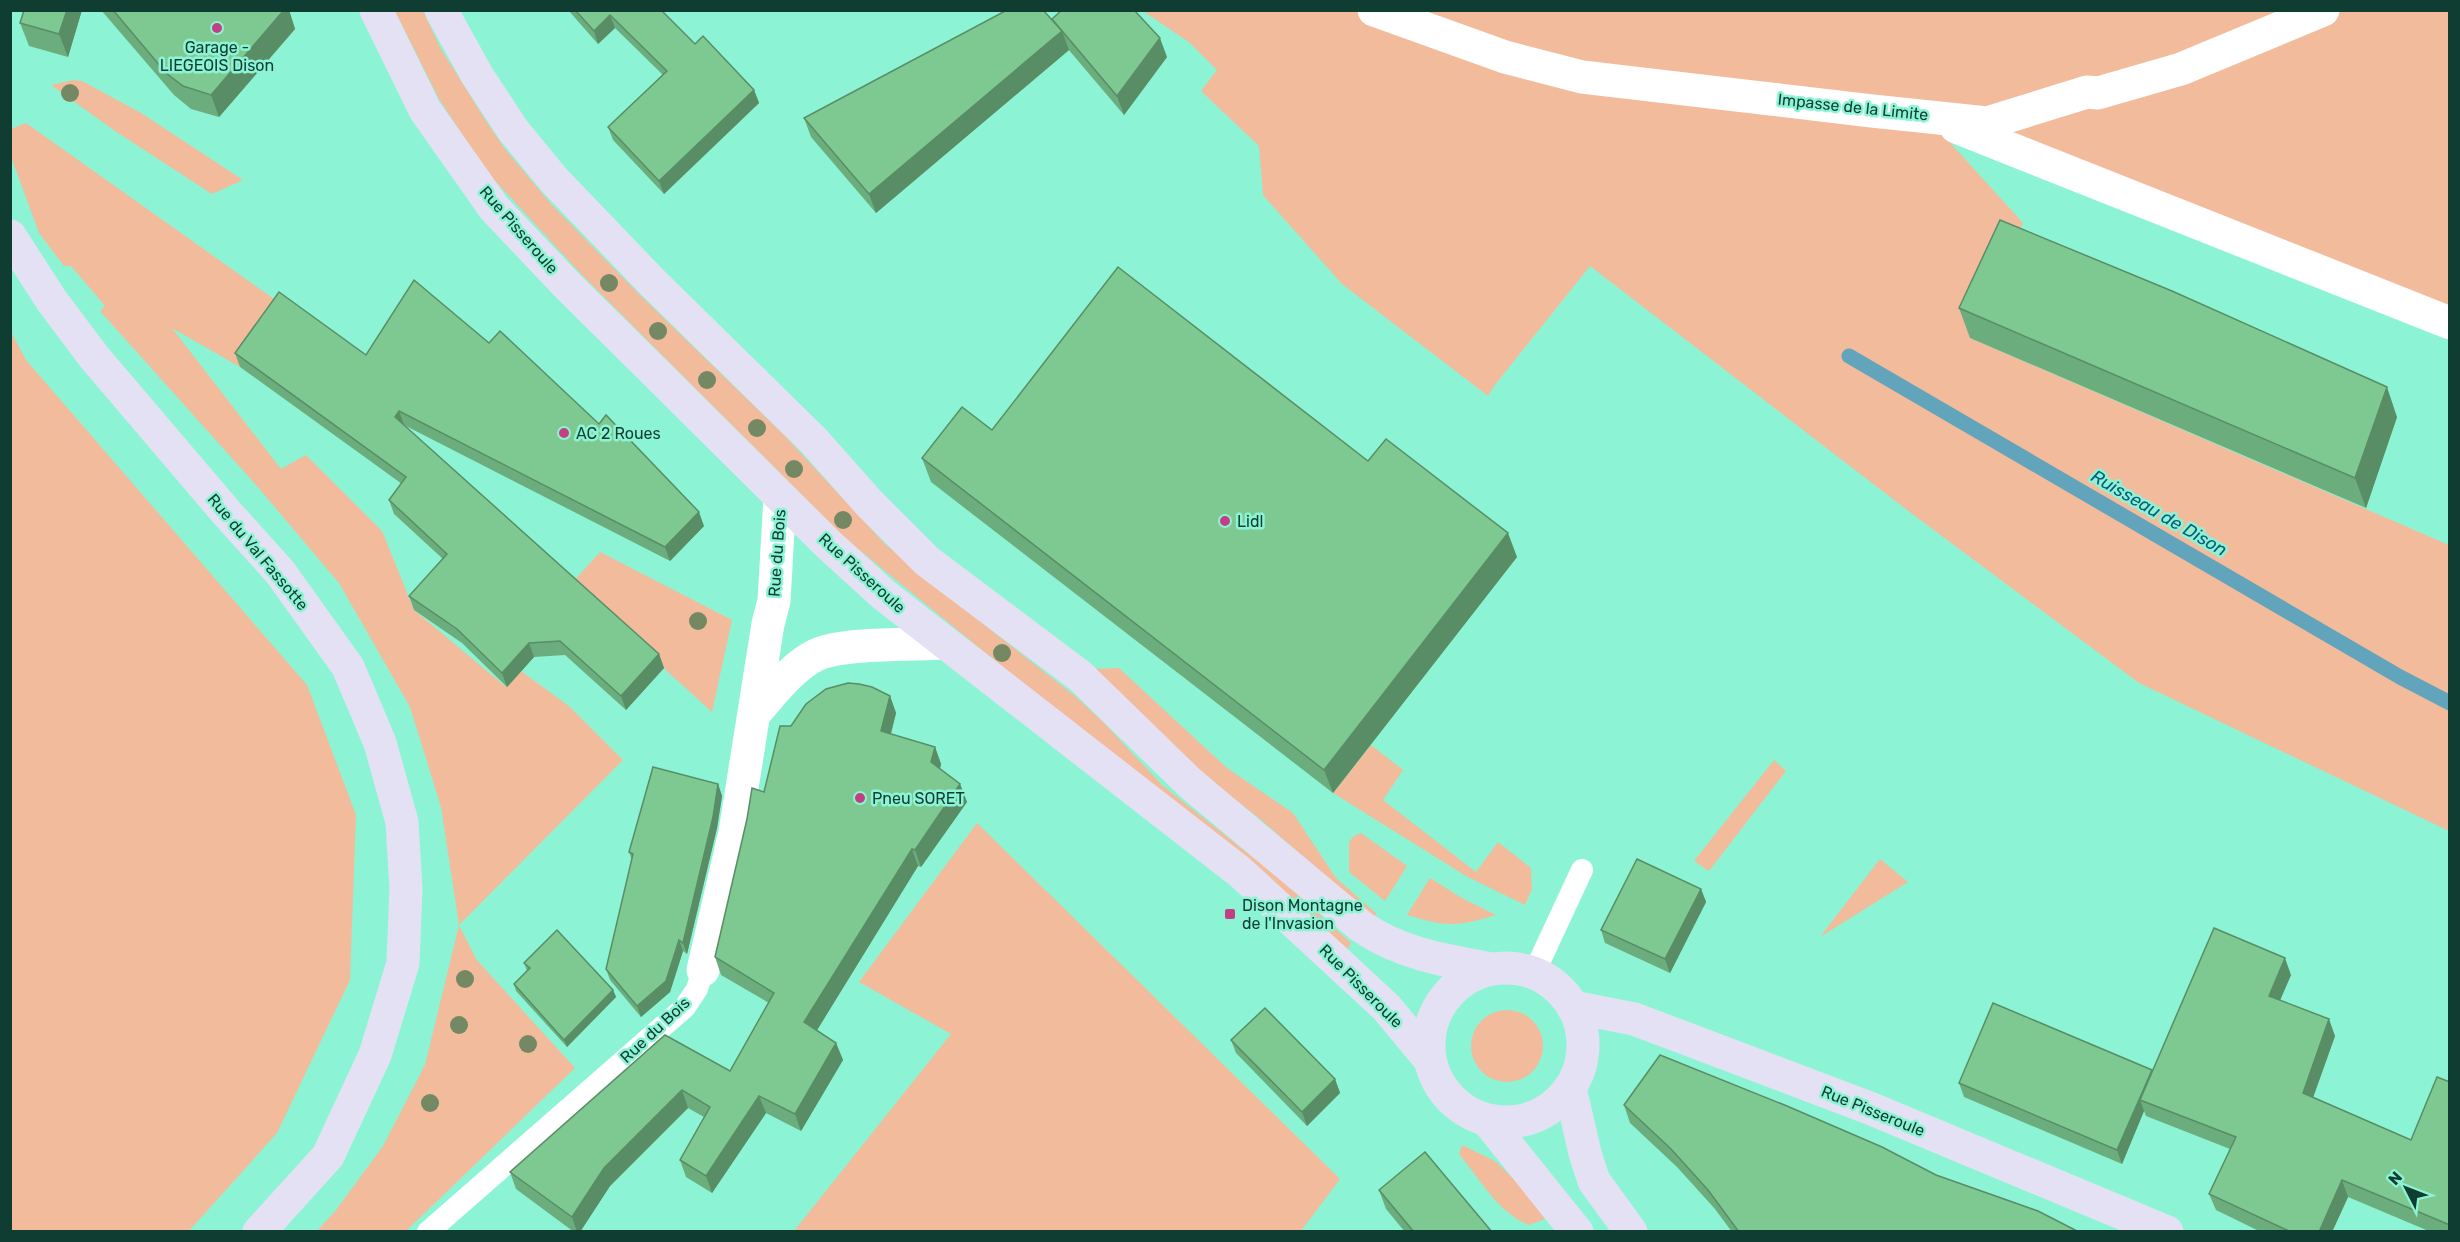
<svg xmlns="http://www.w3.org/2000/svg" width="2460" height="1242" font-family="Rubik,sans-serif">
	<rect width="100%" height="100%" fill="#8cf4d4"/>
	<!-- green -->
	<g fill="#f2bb9b">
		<path d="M395,11H423L441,49L486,121L505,149L551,204L639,294L785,436L885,544L931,583L1075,696L1104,723L1162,785L1284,882L1351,943L1348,949L846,539L582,275L486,171L439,99Z"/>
		<path d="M1143,11H2449V323L1925,115L2023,223L1970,338L2449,545V831L2139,683L1911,513L1590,266L1494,386L1488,396L1342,284L1263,195L1259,146L1201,91L1217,70L1190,43Z"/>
		<path d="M73,80L82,81L141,113L243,180L212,194L115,131L51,85Z"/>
		<path d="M26,123L284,306L240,367L172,328L281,469L306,455L382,531L414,610L506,687L521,671L570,707L623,760L459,925L476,959L575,1068L406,1231H317L336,1210L383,1146L425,1065L459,925L441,807L410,707L339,583L256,485L100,311L105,306L71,266H64L39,233L11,157V129Z"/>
		<path d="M10,330L26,360L307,685L356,815L350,980L277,1133L189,1231H11Z"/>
		<path d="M600,552L732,620L712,712L571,584Z"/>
		<path d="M1119,668L1227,768L1293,813L1336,878L1376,913L1374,918L1260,819L1209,779L1092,669Z"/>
		<path d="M1371,745L1403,770L1383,800L1476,872L1498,842L1531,868L1532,889L1525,905L1466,876L1333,793Z"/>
		<path d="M1774,760L1786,771L1709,871L1694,861Z"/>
		<path d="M977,823L1340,1179L1301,1231H794L951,1034L859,982Z"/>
		<path d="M1361,833L1407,866L1385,901L1349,872V842L1354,836Z"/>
		<path d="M1880,859L1908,882L1820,937Z"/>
		<path d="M1430,878L1462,898L1496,915C1456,927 1447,927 1407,915Z"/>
		<circle cx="1507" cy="1046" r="36"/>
		<path d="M1462,1145L1495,1161L1521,1186L1545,1219L1529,1225C1498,1213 1479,1178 1459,1154Z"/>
	</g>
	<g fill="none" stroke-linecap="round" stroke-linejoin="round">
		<!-- stream -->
		<path stroke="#62a4bb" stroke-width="15" d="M1849,356L2400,677L2450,703"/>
		<!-- lane -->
		<g stroke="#fff" stroke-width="22">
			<path d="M1534,973L1582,870"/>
			<path d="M428,1232L685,1007L697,989L703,970"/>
		</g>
		<!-- street -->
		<g stroke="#fff" stroke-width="33">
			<path d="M1374,10L1505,57L1582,77L1872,111L1987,123L2087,92L2098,93L2181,69L2323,10"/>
			<path d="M1956,127L2450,323"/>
			<path d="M754,714C772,694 790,669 814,656C840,642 913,645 944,643"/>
			<path d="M703,970L735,832L768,624L774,601L780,497"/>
		</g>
		<!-- secondary -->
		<g stroke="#e5e1f5" stroke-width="33">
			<path d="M376,10L425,110L494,208L565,283L673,390L828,544L884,595L1240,872L1386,1007L1430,1060"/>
			<path d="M441,10L477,75L513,130L554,180L652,282L814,441L869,503L927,561L1080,676L1190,783L1362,927C1401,954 1447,961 1492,969"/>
			<path d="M10,236L52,301L94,357L226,512L280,572L348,667L380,743L402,822L406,889L403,963L375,1055L328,1156L259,1232"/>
			<circle cx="1506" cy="1045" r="77"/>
			<path d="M1573,1007L1634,1019L1682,1037L1872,1109L2167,1232"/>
			<path d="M1570,1088L1585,1153L1594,1181L1631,1232"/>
			<path d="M1487,1120L1577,1232"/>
		</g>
	</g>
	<!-- trees -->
	<g fill="#748864">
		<circle cx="70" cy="93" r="9"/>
		<circle cx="609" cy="283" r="9"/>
		<circle cx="658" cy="331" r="9"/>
		<circle cx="707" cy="380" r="9"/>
		<circle cx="757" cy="428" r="9"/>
		<circle cx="794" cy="469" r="9"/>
		<circle cx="843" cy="520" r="9"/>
		<circle cx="698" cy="621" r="9"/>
		<circle cx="1002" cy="653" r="9"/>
		<circle cx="465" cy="979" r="9"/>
		<circle cx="459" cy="1025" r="9"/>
		<circle cx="528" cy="1044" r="9"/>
		<circle cx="430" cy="1103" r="9"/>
	</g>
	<!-- wall -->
	<g fill="#6cad7e">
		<path d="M24,10H82L68,57L29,46L20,23Z"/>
		<path d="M101,10H289L295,29L219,117L191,109L174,95Z"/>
		<path d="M568,10H661L695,44L754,90L759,103L664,194L613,140L608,127L663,75L615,28L598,44Z"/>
		<path d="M1052,19L1167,57L1124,115L1068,49L1069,50L876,213L811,137L804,118L1053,22Z"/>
		<path d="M1959,308L2397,417L2366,508L1970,338Z"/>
		<path d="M235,353L366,355L704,526L670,561L404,425L659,654L664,668L626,710L565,655L534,657L507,687L462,643L414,610L409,596L443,559L394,514L389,500L402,484L240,367Z"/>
		<path d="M992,430L1368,461L1517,557L1333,793L931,482L922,458Z"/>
		<path d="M890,696L896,713L891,734L935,747L941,764L940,769L960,784L967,802L921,867L918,866L817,1030L836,1043L843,1060L801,1131L766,1113L712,1193L686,1177L680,1160L704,1117L688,1108L610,1186L580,1232H574L516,1189L510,1172L665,1035L730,1071L769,1003L721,975L715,957L764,792L791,726Z"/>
		<path d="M718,784L722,796L717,828L687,954L683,951L670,992L641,1017L610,980L606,969L632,860L629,852Z"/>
		<path d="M1701,889L1706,902L1670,973L1605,943L1601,930Z"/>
		<path d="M524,963L613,990L616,997L567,1047L516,991L514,984L527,971Z"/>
		<path d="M2291,975L2280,1000L2335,1036L2313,1097L2411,1140L2450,1082V1232H2431L2348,1197L2332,1232H2261L2216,1210L2209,1194L2230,1149L2146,1116L2144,1111L2122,1164L1964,1097L1959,1083L2152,1071Z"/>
		<path d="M1231,1040L1335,1079L1340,1093L1307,1126L1236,1053Z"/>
		<path d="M1624,1105L1936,1175L2079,1232H1732L1715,1209L1677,1167L1630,1123Z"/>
		<path d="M1379,1190L1492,1232H1405L1386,1209Z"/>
	</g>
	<!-- shaded-wall -->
	<g fill="#588d66">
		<path d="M67,10H82L68,57L59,34Z"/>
		<path d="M284,10H289L295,29L219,117L211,95Z"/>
		<path d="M610,15L615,28L598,44L594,31Z"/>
		<path d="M1062,31L1069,50L876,213L869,194Z"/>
		<path d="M1160,38L1167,57L1124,115L1117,96Z"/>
		<path d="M754,90L759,103L664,194L659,181Z"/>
		<path d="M2387,387L2397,417L2366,508L2355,478Z"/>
		<path d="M399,411L404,425L395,417Z"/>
		<path d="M699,512L704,526L670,561L665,547Z"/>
		<path d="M1508,533L1517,557L1333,793L1324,770Z"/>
		<path d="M529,643L534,657L507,687L502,673Z"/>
		<path d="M659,654L664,668L626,710L621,696Z"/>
		<path d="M890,696L896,713L887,748L881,731Z"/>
		<path d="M935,747L941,764L937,780L931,762Z"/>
		<path d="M718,784L722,796L717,828L687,954L683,943Z"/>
		<path d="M960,784L967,802L921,867L915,850Z"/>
		<path d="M912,849L918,866L811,1040L804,1022Z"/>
		<path d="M1701,889L1706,902L1670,973L1665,959Z"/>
		<path d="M679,940L683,951L670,992L641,1017L637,1006Z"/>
		<path d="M2285,958L2291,975L2275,1012L2269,996Z"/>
		<path d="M613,990L616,997L567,1047L564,1040Z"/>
		<path d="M2329,1019L2335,1036L2309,1109L2303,1093Z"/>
		<path d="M836,1043L843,1060L801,1131L795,1114Z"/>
		<path d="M2152,1070L2156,1083L2140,1100L2144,1111L2122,1164L2117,1150Z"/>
		<path d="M1335,1079L1340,1093L1307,1126L1302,1112Z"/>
		<path d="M682,1090L688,1108L610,1186L580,1232H577L572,1217L604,1168Z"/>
		<path d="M759,1096L766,1113L712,1193L706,1176Z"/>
		<path d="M2342,1180L2348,1197L2332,1232H2319Z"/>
	</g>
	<!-- building -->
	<g fill="#7ec992" stroke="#588d66" stroke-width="1.5">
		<path d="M24,10H67L59,34L20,23Z"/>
		<path d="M113,10H284L211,95L183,86L166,73Z"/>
		<path d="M575,10H661L695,44L703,36L754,90L659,181L608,127L667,71L610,15L594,31Z"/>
		<path d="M1007,10H1043L1062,31L869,194L804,118Z"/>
		<path d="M1062,10H1134L1160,38L1117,96L1052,19Z"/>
		<path d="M2000,220L2172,291L2387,387L2355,478L1959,308Z"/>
		<path d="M1118,267L1368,461L1386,439L1508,533L1324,770L922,458L962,407L992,430Z"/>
		<path d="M414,280L489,343L500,331L599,424L606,415L699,512L665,547L399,411L395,417L659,654L621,696L560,641L529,643L502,673L457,629L409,596L447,554L389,500L406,477L235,353L279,292L366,355Z"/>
		<path d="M848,683L859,684L872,687L890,696L881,731L935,747L931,762L960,784L915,850L912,849L804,1022L836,1043L795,1114L759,1096L706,1176L680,1160L710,1107L682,1090L604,1168L572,1217L510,1172L665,1035L730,1071L774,993L715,957L747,819L752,788L764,792L780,726H791L806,704L826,689Z"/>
		<path d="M653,767L718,784L713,817L683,943L679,940L666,981L637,1006L606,969L633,854L629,852Z"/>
		<path d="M1637,859L1701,889L1665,959L1601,930Z"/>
		<path d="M2214,928L2285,958L2269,996L2329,1019L2303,1093L2411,1140L2437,1077L2450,1082V1225L2342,1180L2319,1232H2291L2209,1194L2236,1137L2140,1100Z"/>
		<path d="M557,930L613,990L564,1040L514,984L530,968L524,963Z"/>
		<path d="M1993,1003L2152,1070L2117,1150L1959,1083Z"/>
		<path d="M1265,1008L1335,1079L1302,1112L1231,1040Z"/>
		<path d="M1660,1055L1787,1106L1882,1147L1936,1175L2038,1211L2079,1232H1739L1708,1190L1671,1149L1624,1105Z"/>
		<path d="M1425,1152L1492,1232H1414L1379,1190Z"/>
	</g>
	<!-- markers -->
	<g fill="#c33f84" stroke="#8cf4d4" stroke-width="2">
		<circle cx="217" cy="28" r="6"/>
		<circle cx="564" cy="433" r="6"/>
		<circle cx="1225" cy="521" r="6"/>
		<circle cx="860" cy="798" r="6"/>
		<rect x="1224" y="908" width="12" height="12" rx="3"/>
	</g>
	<g text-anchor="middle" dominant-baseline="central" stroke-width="5" stroke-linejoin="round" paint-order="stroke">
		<!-- poi labels -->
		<g font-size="16" fill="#0f3d31" stroke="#8cf4d4" text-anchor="start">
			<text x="217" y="47" text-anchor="middle">Garage -<tspan x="217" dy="18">LIEGEOIS Dison</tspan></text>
			<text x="576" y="433">AC 2 Roues</text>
			<text x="1237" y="521">Lidl</text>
			<text x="872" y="798">Pneu SORET</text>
			<text x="1242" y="905">Dison Montagne<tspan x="1242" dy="18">de l'Invasion</tspan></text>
		</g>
		<!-- street labels -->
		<g font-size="16" fill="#0f3d31" stroke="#8cf4d4">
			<text transform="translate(1853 107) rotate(6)">Impasse de la Limite</text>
			<text transform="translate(519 230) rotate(49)">Rue Pisseroule</text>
			<text transform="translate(258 552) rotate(50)">Rue du Val Fassotte</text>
			<text transform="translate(777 553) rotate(-86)">Rue du Bois</text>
			<text transform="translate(862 573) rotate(42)">Rue Pisseroule</text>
			<text transform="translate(1361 986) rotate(45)">Rue Pisseroule</text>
			<text transform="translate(655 1030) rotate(-43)">Rue du Bois</text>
			<text transform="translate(1873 1111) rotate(22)">Rue Pisseroule</text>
		</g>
		<!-- water labels -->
		<g font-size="18" font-style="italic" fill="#0e5c7c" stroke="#8cf4d4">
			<text transform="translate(2159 513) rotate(30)">Ruisseau de Dison</text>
		</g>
	</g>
	<!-- border -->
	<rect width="2460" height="1242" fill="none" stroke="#0f3d31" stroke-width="24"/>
	<!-- north arrow -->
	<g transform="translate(2406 1188) rotate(312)" stroke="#8cf4d4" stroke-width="4.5" paint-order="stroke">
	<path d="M0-4.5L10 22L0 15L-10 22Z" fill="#0f3d31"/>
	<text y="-9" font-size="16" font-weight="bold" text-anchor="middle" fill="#0f3d31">N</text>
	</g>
</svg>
